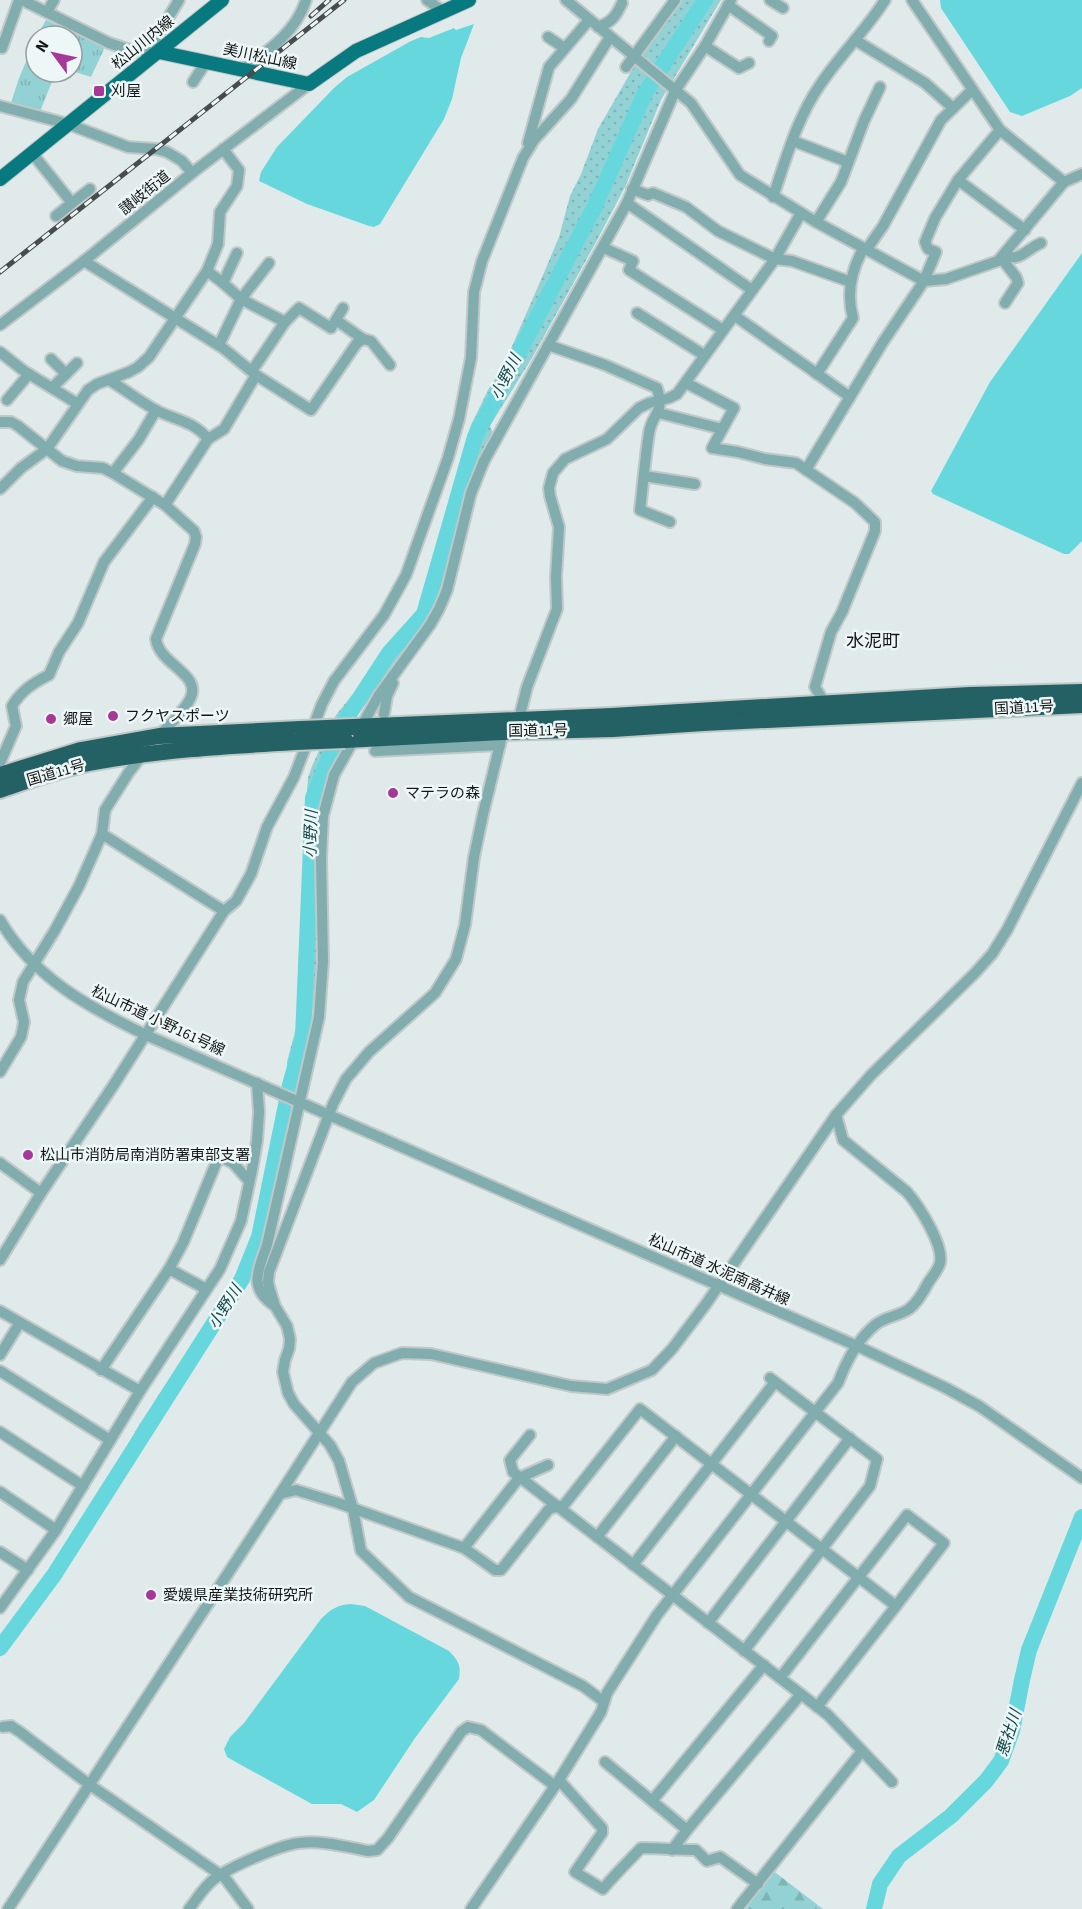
<svg xmlns="http://www.w3.org/2000/svg" width="1082" height="1909" font-family="'Source Sans 3','Noto Sans JP',sans-serif">
	<defs>
		<pattern id="grass-dots" width="8" height="8" patternUnits="userSpaceOnUse" patternTransform="scale(1.5)"><rect width="8" height="8" fill="#93d2d4"/><path d="M2 2h.1M6 6h.1" fill="none" stroke="#7eb4b5" stroke-width="1.8" stroke-linecap="round"/></pattern>
		<pattern id="forest-firs" width="22" height="20" patternUnits="userSpaceOnUse" patternTransform="scale(1.5)"><rect width="22" height="20" fill="#93d2d4"/><path d="M5 1l3.5 6h-7zM16 11l3.5 6h-7z" fill="#7eb4b5"/></pattern>
		<pattern id="park-tufts" width="24" height="20" patternUnits="userSpaceOnUse" patternTransform="scale(1.5)"><rect width="24" height="20" fill="#93d2d4"/><path d="M3 7l-1-3M5 7V3M7 7l1-3M15 17l-1-3M17 17v-4M19 17l1-3" fill="none" stroke="#7eb4b5"/></pattern>
	</defs>
	<rect width="100%" height="100%" fill="#e1eaea"/>
	<!-- grass -->
	<path fill="url(#grass-dots)" d="M680,0H721L661,100L625,187L595,244L532,358L490,426L493,433L478,459L468,484L437,601L417,633L359,713L334,755L327,775L316,828L317,946L315,994L303,1067L299,1076L259,1259L252,1275L156,1419L84,1540L0,1657V1638L47,1575L105,1485L139,1425L228,1288L240,1267L250,1244L260,1205L287,1073V1062L298,1020L305,945L303,935L305,934L304,827L308,778L312,766L336,715L411,622L424,602L431,579L450,496L470,427L488,390L503,367L546,268L559,237L570,196L581,174L598,129L632,70Z"/>
	<!-- forest -->
	<path fill="url(#forest-firs)" d="M772,1870L823,1909H741Z"/>
	<!-- park -->
	<g fill="url(#park-tufts)">
		<path d="M46,20L105,47L91,77L72,71V36H37Z"/>
		<path d="M36,38V72H56L39,114L10,106L19,78Z"/>
	</g>
	<!-- water -->
	<g fill="#66d8dd">
		<path d="M940,0H1082V88L1070,96L1022,116L1010,112L941,8Z"/>
		<path d="M474,24L461,58L452,99L444,119L380,224L374,227L369,226L307,204L259,181L261,172L277,147L334,88L347,77L411,41L421,37L429,38L454,28L456,30Z"/>
		<path d="M1082,253V541L1069,554H1064L933,494L931,491L990,382Z"/>
		<path d="M351,1604L365,1606L449,1651C459,1661 461,1666 459,1679L415,1738L374,1800L357,1812L341,1804H312L234,1761L227,1757L224,1749L230,1737L244,1723L321,1619C331,1609 337,1605 351,1604Z"/>
	</g>
	<g fill="none" stroke-linecap="round" stroke-linejoin="round">
		<!-- river -->
		<g stroke="#66d8dd" stroke-width="16">
			<path d="M0,1648L54,1575L242,1279L259,1237L290,1085L303,1037L313,798L342,725L389,653L424,614L475,437L595,206L645,93L705,0"/>
			<path d="M874,1909L880,1884L899,1856L951,1816L986,1781L1001,1761L1012,1731L1022,1680L1029,1650L1082,1517"/>
		</g>
		<!-- minor casing -->
		<g stroke="#c0c8c8" stroke-width="14">
			<g id="minor">
				<path d="M22,0L109,43L130,50L159,52"/>
				<path d="M427,0L444,12"/>
				<path d="M566,0L691,103L740,175L816,222L924,281L946,279L998,261L1064,182L1082,174"/>
				<path d="M770,0L783,8"/>
				<path d="M912,0L1000,130L1064,182"/>
				<path d="M728,5L772,36L769,41"/>
				<path d="M47,12L54,0"/>
				<path d="M598,27C612,22 616,16 622,3"/>
				<path d="M548,37L563,47"/>
				<path d="M855,40L925,83L953,108"/>
				<path d="M705,46L739,68L749,63"/>
				<path d="M2,48L19,0"/>
				<path d="M148,51L179,0"/>
				<path d="M626,67L675,0"/>
				<path d="M242,70C268,51 296,32 306,0"/>
				<path d="M193,82L206,62"/>
				<path d="M0,106L68,124L128,147L156,149L167,152L182,161L192,173"/>
				<path d="M793,141L848,162"/>
				<path d="M528,143L549,67L589,20"/>
				<path d="M32,153L72,203L90,189"/>
				<path d="M958,180L1025,230"/>
				<path d="M632,189L648,195L653,193L686,207L718,231L775,259L792,261L851,282"/>
				<path d="M773,197C786,159 797,118 820,85C840,55 866,30 885,0"/>
				<path d="M627,203L752,290"/>
				<path d="M56,216L72,203"/>
				<path d="M816,222L841,182L864,121L880,87"/>
				<path d="M604,248L633,261L629,270L723,330"/>
				<path d="M867,249L883,226L941,120L972,90"/>
				<path d="M1005,255C1019,263 1028,248 1041,243"/>
				<path d="M1002,259L1016,277L1018,283L1005,303"/>
				<path d="M84,261L223,348L256,375L311,410L357,343L363,339L371,341L390,365"/>
				<path d="M207,271L223,283L241,299L285,322"/>
				<path d="M223,283L237,253"/>
				<path d="M637,313L704,355"/>
				<path d="M735,316L850,397"/>
				<path d="M336,320L363,339"/>
				<path d="M0,325L84,261L192,173L309,84"/>
				<path d="M219,345L241,299L269,263"/>
				<path d="M548,345L605,365L657,388C665,414 652,413 649,433C645,459 643,485 640,510L670,522"/>
				<path d="M0,352L24,371L78,404"/>
				<path d="M51,359L66,374"/>
				<path d="M252,371L285,322L299,308L331,328L343,308"/>
				<path d="M817,374L853,318C846,293 851,271 863,249"/>
				<path d="M109,380C124,389 138,400 154,409C173,420 193,420 208,439"/>
				<path d="M686,383L734,408L712,448L738,452L765,459L796,463L855,503L875,522V531L842,612L831,632L815,687L827,707"/>
				<path d="M52,388L77,363"/>
				<path d="M7,400L29,374"/>
				<path d="M659,413L722,429"/>
				<path d="M0,422H11L18,426L62,461L77,466L103,468L113,473L165,505L194,531L196,537L195,544L156,639C159,665 203,674 190,699C183,713 168,726 157,738"/>
				<path d="M806,470L883,342L924,281L936,252L928,249L925,242L935,218L958,180L1000,130"/>
				<path d="M113,473L139,439L156,410"/>
				<path d="M644,476L695,484"/>
				<path d="M0,489L21,468L47,449L88,390L97,384L129,372L138,367L149,357L207,271L218,244L220,212L237,186L239,170L223,149"/>
				<path d="M165,505L208,439L224,429L256,375"/>
				<path d="M384,714L387,696L393,683"/>
				<path d="M375,751L500,745"/>
				<path d="M0,763L16,726L12,706C21,691 33,683 49,675L59,652L78,623L104,562L153,497"/>
				<path d="M102,834L224,911"/>
				<path d="M0,920C33,977 88,1007 146,1035L857,1346L944,1387L979,1406L1082,1478"/>
				<path d="M0,1072L21,1037L24,1022L19,1000L23,982L55,930L79,886L102,834L105,810L129,772L143,754"/>
				<path d="M0,1163L41,1193"/>
				<path d="M0,1260L41,1193L113,1086L224,911L236,901L251,874L267,827L294,777L322,704L334,681L384,615L406,575L448,458L459,419L471,358L474,292L482,261L523,158L534,140L571,99L610,37"/>
				<path d="M169,1269L206,1289"/>
				<path d="M272,1304C248,1286 259,1269 267,1245L319,1017L323,961L321,858L323,816L334,775L379,695L430,625L439,609L447,590L471,493L484,461L627,203L675,91L705,46L731,0"/>
				<path d="M0,1311L140,1391"/>
				<path d="M0,1355L19,1324"/>
				<path d="M101,1370L169,1269L183,1243L219,1156L233,1163L249,1181"/>
				<path d="M0,1371L110,1440"/>
				<path d="M0,1432L83,1486"/>
				<path d="M530,1435L510,1460L513,1472L828,1715L892,1782"/>
				<path d="M0,1492L56,1530"/>
				<path d="M280,1494L296,1490L338,1503L464,1548L495,1570H501L549,1509L564,1505L640,1409L896,1606L817,1707"/>
				<path d="M597,1537L676,1436"/>
				<path d="M464,1548L519,1478L548,1465"/>
				<path d="M0,1552L28,1570"/>
				<path d="M633,1565L775,1382"/>
				<path d="M0,1608L56,1530L140,1391L220,1269L241,1221L252,1170L257,1141L259,1112L257,1083"/>
				<path d="M708,1623L850,1438"/>
				<path d="M744,1651L870,1486L877,1459L770,1378"/>
				<path d="M780,1678L907,1515L944,1543L896,1606"/>
				<path d="M603,1701L583,1686L409,1597L361,1551L353,1509L339,1461L330,1445L294,1404L288,1393L283,1372L285,1360L289,1349L290,1339L287,1326L275,1306L270,1290L268,1282L269,1272L333,1104L346,1079L369,1052L435,993L456,959L465,925L474,857L483,814L503,732L519,719L527,687L557,609L556,577L559,527L550,496L549,488L553,473L565,459L607,439L639,408L649,403L669,398L677,394L775,259L801,213"/>
				<path d="M3,1727L11,1726L20,1732L90,1785L225,1878L248,1909"/>
				<path d="M605,1762L687,1830L801,1694"/>
				<path d="M559,1780L602,1828V1833L575,1872L603,1889C615,1874 628,1862 641,1848C660,1848 677,1850 696,1850L707,1861L720,1857L758,1884"/>
				<path d="M652,1801L764,1665"/>
				<path d="M672,1850L687,1830"/>
				<path d="M8,1909L280,1494L352,1382L374,1363L402,1353L431,1354L571,1386L607,1389L652,1370L672,1349L706,1304L836,1115L871,1075L975,973L992,954L1007,930L1082,783"/>
				<path d="M189,1909C197,1899 203,1888 213,1880C227,1868 280,1845 299,1843C321,1840 347,1847 368,1851L377,1850L388,1838L461,1732L468,1727L481,1730L555,1786"/>
				<path d="M471,1909L559,1780L601,1712L607,1693L657,1615L838,1383C846,1362 858,1339 875,1325C884,1317 899,1316 909,1309C918,1302 923,1293 928,1283C932,1277 938,1270 940,1263C944,1245 919,1206 907,1192L843,1140L836,1115"/>
				<path d="M737,1909L862,1751"/>
			</g>
		</g>
		<!-- major casing -->
		<g stroke="#c0c8c8" stroke-width="16">
			<g id="major">
				<path d="M159,52L309,84L356,51L469,0"/>
				<path d="M0,179L222,0"/>
			</g>
		</g>
		<!-- highway casing -->
		<g stroke="#c0c8c8" stroke-width="20">
			<g id="highway">
				<path d="M353,727L612,716L970,695L1082,692"/>
				<path d="M345,740L503,732L613,729L703,723L1082,705"/>
				<path d="M0,775L81,750L159,736L301,729"/>
				<path d="M0,790C29,780 59,769 89,763C157,750 226,746 295,742"/>
			</g>
		</g>
		<!-- minor -->
		<use href="#minor" stroke="#82adaf" stroke-width="10"/>
		<!-- major -->
		<use href="#major" stroke="#087a7f" stroke-width="14"/>
		<!-- highway -->
		<use href="#highway" stroke="#246164" stroke-width="16"/>
		<!-- rail casing -->
		<g stroke="#484c4c" stroke-width="5">
			<g id="rail">
				<path d="M311,16L329,0"/>
				<path d="M0,272L344,0"/>
			</g>
		</g>
		<!-- rail -->
		<use href="#rail" stroke="#eef7f8" stroke-width="3" stroke-dasharray="9" stroke-linecap="butt"/>
		<!-- highway-bridge casing -->
		<g stroke="#c0c8c8" stroke-width="20" stroke-linecap="butt">
			<g id="highway-bridge">
				<path d="M301,729L353,727"/>
				<path d="M295,742L345,740"/>
			</g>
		</g>
		<!-- highway-bridge -->
		<use href="#highway-bridge" stroke="#246164" stroke-width="16"/>
	</g>
	<!-- markers -->
	<g fill="#a63897" stroke="#eef7f8" stroke-width="2">
		<rect x="93" y="85" width="12" height="12" rx="3"/>
		<circle cx="113" cy="716" r="6"/>
		<circle cx="51" cy="719" r="6"/>
		<circle cx="393" cy="793" r="6"/>
		<circle cx="28" cy="1155" r="6"/>
		<circle cx="151" cy="1595" r="6"/>
	</g>
	<g text-anchor="middle" dominant-baseline="central" stroke-width="5" stroke-linejoin="round" paint-order="stroke">
		<!-- street labels -->
		<g font-size="15" fill="#141717" stroke="#eef7f8">
			<text transform="translate(143 43) rotate(-39)">松山川内線</text>
			<text transform="translate(260 57) rotate(12)">美川松山線</text>
			<text transform="translate(145 193) rotate(-39)">讃岐街道</text>
			<text transform="translate(1024 708) rotate(-3)">国道11号</text>
			<text transform="translate(538 731) rotate(-1)">国道11号</text>
			<text transform="translate(56 773) rotate(-16)">国道11号</text>
			<text transform="translate(158 1021) rotate(25)">松山市道 小野161号線</text>
			<text transform="translate(719 1270) rotate(24)">松山市道 水泥南高井線</text>
		</g>
		<!-- poi labels -->
		<g font-size="15" fill="#141717" stroke="#eef7f8" text-anchor="start">
			<text x="111" y="91">刈屋</text>
			<text x="125" y="716">フクヤスポーツ</text>
			<text x="63" y="719">郷屋</text>
			<text x="405" y="793">マテラの森</text>
			<text x="40" y="1155">松山市消防局南消防署東部支署</text>
			<text x="163" y="1595">愛媛県産業技術研究所</text>
		</g>
		<!-- water labels -->
		<g font-size="16" font-style="italic" fill="#14484a" stroke="#eef7f8">
			<text transform="translate(506 377) rotate(-63)">小野川</text>
			<text transform="translate(311 834) rotate(-88)">小野川</text>
			<text transform="translate(225 1307) rotate(-58)">小野川</text>
			<text transform="translate(1009 1733) rotate(-72)">悪社川</text>
		</g>
		<!-- quarter labels -->
		<g font-size="18" fill="#141717" stroke="#eef7f8">
			<text x="873" y="641">水泥町</text>
		</g>
	</g>
	<!-- north arrow -->
	<g transform="translate(54 54) rotate(303)"><circle r="28" fill="#eef7f8" stroke="#979d9e" stroke-width="1.5"/>
	<path d="M0-4.5L10 22L0 15L-10 22Z" fill="#a63897"/>
	<text y="-9" font-size="16" font-weight="bold" text-anchor="middle" fill="#141717">N</text>
	</g>
</svg>
